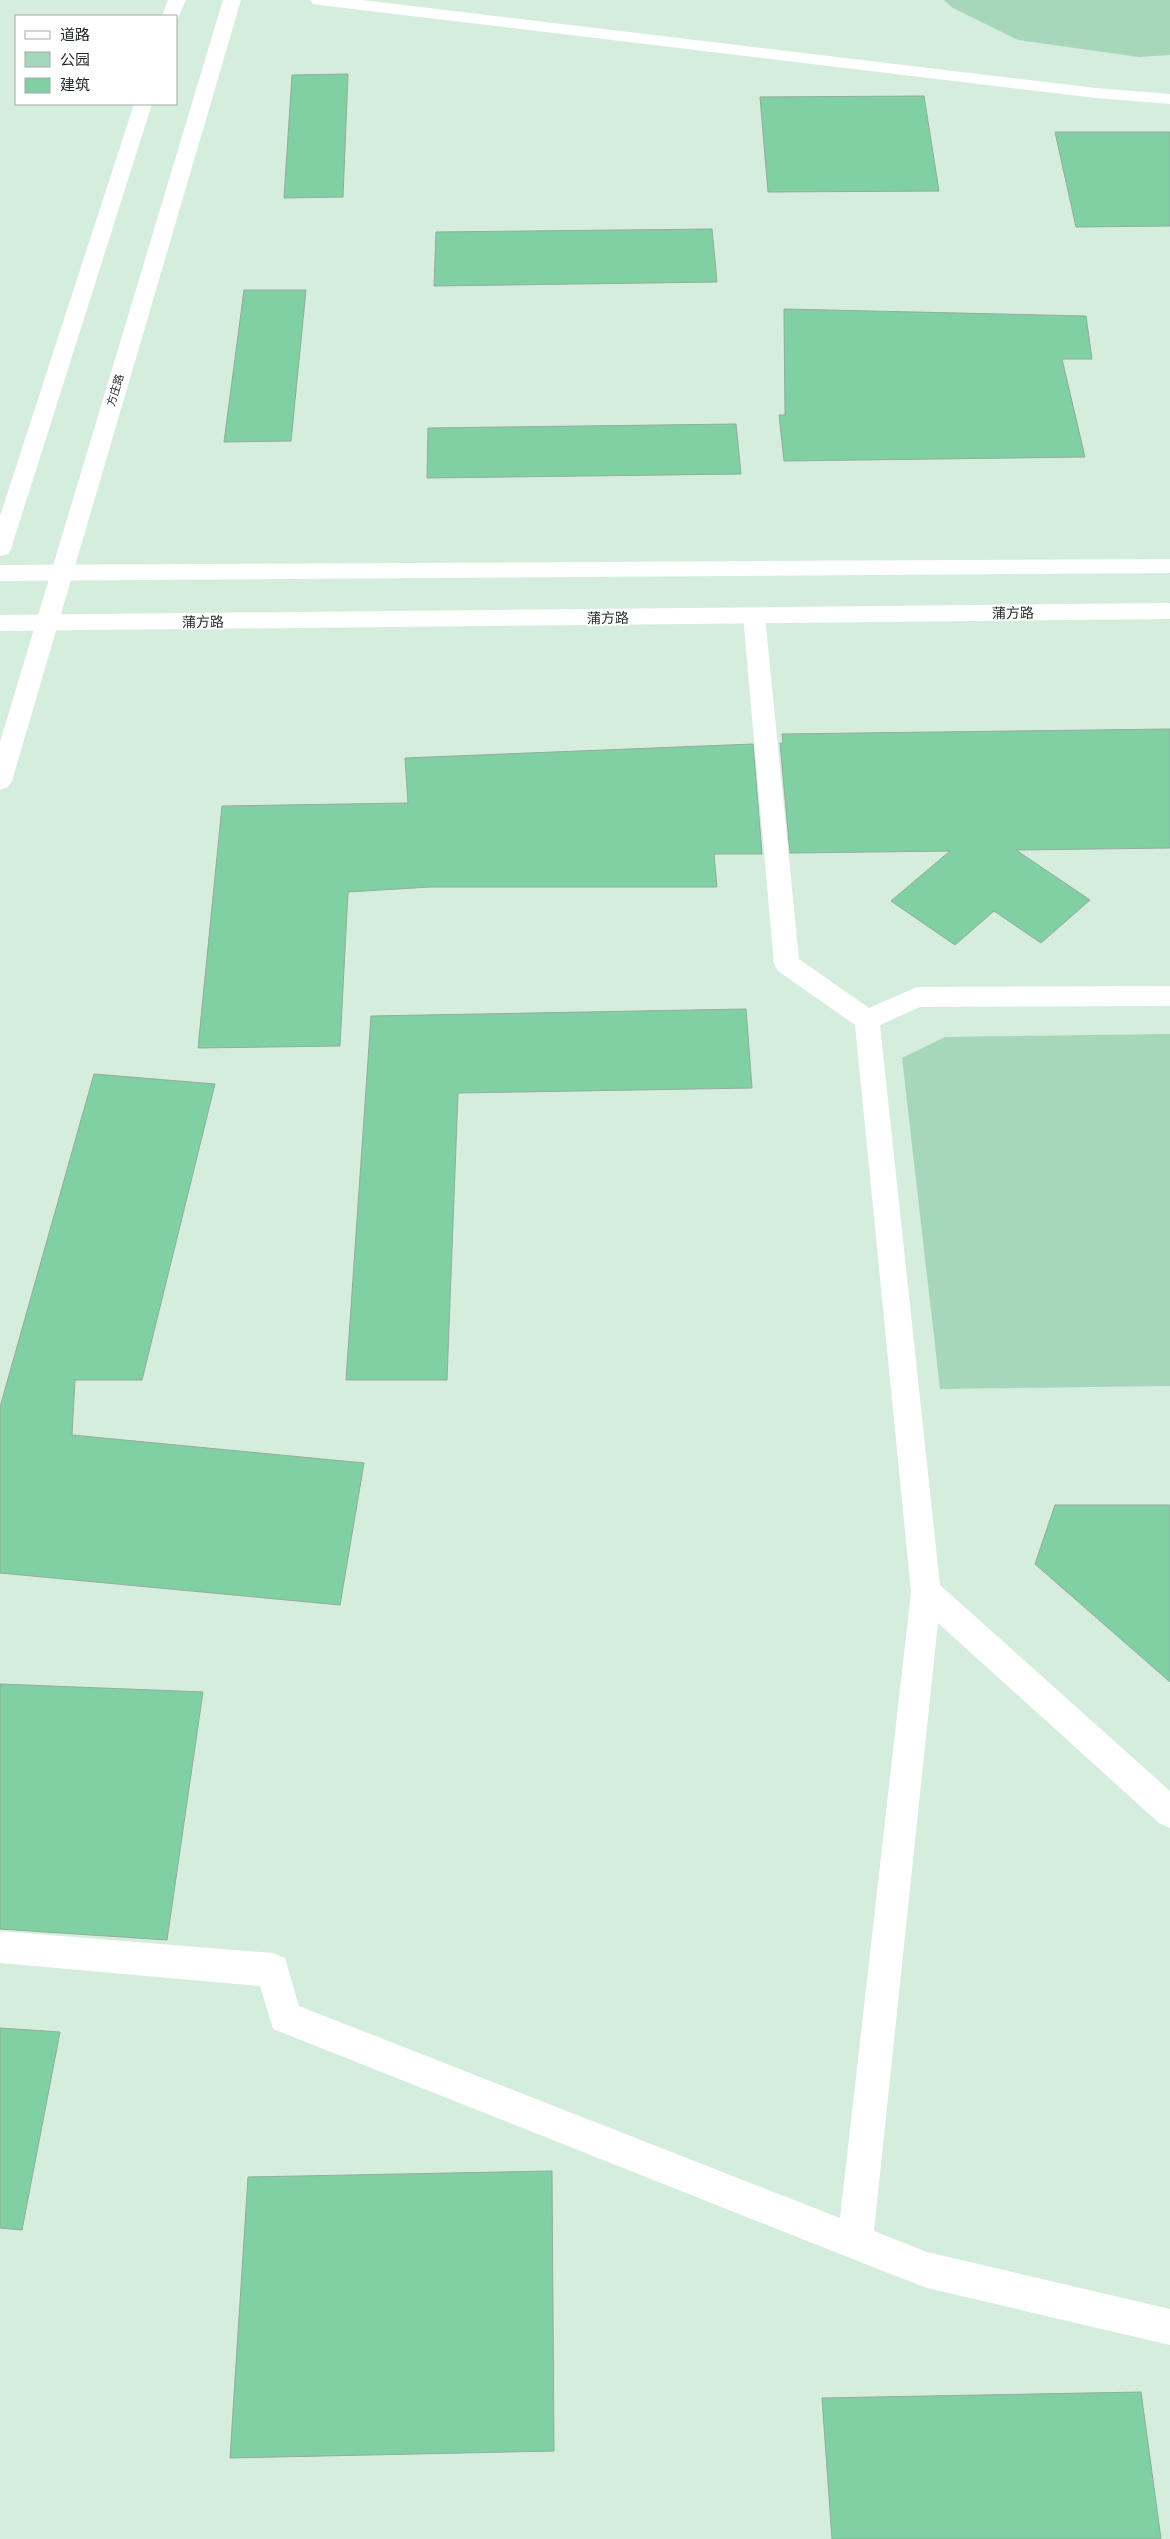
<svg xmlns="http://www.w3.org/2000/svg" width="1170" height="2539" font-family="'DM Sans','Noto Sans SC',sans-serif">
	<rect width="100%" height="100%" fill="#d4eddd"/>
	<!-- green -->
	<g fill="#a6d7ba">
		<path d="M944,0H1170V55L1139,57L1018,40L953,8Z"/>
		<path d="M1170,1034V1386L940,1389L902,1058L945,1037Z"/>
	</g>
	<!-- building -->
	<g fill="#80d0a3" stroke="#93ab9c">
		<path d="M348,74L343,197L284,198L292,75Z"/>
		<path d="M924,96L939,191L768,192L760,97Z"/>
		<path d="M1055,132H1170V226L1076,227Z"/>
		<path d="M712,229L717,282L434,286L436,232Z"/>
		<path d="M244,290H306L291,441L224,442Z"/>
		<path d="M784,309L1086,316L1092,359H1062L1085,457L784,461L779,415H785Z"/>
		<path d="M736,424L741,474L427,478L428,428Z"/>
		<path d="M1170,729V848L1016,850L1090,900L1041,943L994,911L955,945L891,901L950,851L790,853L780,743H783L782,734Z"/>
		<path d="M753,744L762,854H714L717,887H430L348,892L340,1046L198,1048L222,806L408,803L405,758Z"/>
		<path d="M746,1009L752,1088L458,1093L447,1380H346L371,1016Z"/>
		<path d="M94,1074L215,1084L142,1380H75L72,1435L364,1463L340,1605L0,1573V1407Z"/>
		<path d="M1055,1505H1170V1682L1035,1564Z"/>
		<path d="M0,1684L203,1692L167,1940L0,1929Z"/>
		<path d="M0,2028L60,2032L22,2230L0,2228Z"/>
		<path d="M552,2171L554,2451L230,2458L248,2177Z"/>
		<path d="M1141,2392L1161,2539H832L822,2398Z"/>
	</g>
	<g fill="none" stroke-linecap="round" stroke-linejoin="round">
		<!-- service -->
		<g fill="#fff" fill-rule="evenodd">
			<path d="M310,0H362L1096,88L1170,94V104L1096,98L319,5L313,4Z"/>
			<path d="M754,608L762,611L765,616L799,959L869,1008L917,987L1170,986V1006L920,1007L880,1025L940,1585L1170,1791V1828L1159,1823L938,1623L874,2231L927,2252L1170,2309V2345L927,2288L855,2260L273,2029L260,1986L0,1963V1931L273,1953L285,1958L299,2006L840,2218L911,1592L855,1025L778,971L774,964L743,616L746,611Z"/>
		</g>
		<!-- tertiary -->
		<g fill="#fff" fill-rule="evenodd">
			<path d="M1170,559V573L0,581V565Z"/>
			<path d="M1170,603V619L0,631V615Z"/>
		</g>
		<!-- secondary -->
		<g fill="#fff" fill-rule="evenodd">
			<path d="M168,0H186L177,20L176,16H162Z"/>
			<path d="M223,0H241L12,781L8,787L0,790V742Z"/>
			<path d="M134,104H152L11,549L8,554L0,556V516Z"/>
		</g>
	</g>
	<g text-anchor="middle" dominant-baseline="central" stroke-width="4" stroke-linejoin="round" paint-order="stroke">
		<!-- far-street labels -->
		<g font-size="11" fill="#1e2822" stroke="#fff">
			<text transform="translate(115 390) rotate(-73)">方庄路</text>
		</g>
		<!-- street labels -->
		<g font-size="14" fill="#1e2822" stroke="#fff">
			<text transform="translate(1013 613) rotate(-1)">蒲方路</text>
			<text transform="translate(608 618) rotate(-1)">蒲方路</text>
			<text transform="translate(203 622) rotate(-1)">蒲方路</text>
		</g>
	</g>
	<!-- legend -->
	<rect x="15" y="15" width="162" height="90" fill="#ffffff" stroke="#a5a9a7"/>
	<rect x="25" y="31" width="25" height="8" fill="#ffffff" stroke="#a5a9a7"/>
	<text x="60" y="40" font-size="15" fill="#1e2822">道路</text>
	<rect x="25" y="52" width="25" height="15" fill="#a6d7ba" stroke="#a5a9a7"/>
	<text x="60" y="65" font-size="15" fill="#1e2822">公园</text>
	<rect x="25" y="78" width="25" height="15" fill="#80d0a3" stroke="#a5a9a7"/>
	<text x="60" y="90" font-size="15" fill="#1e2822">建筑</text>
</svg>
